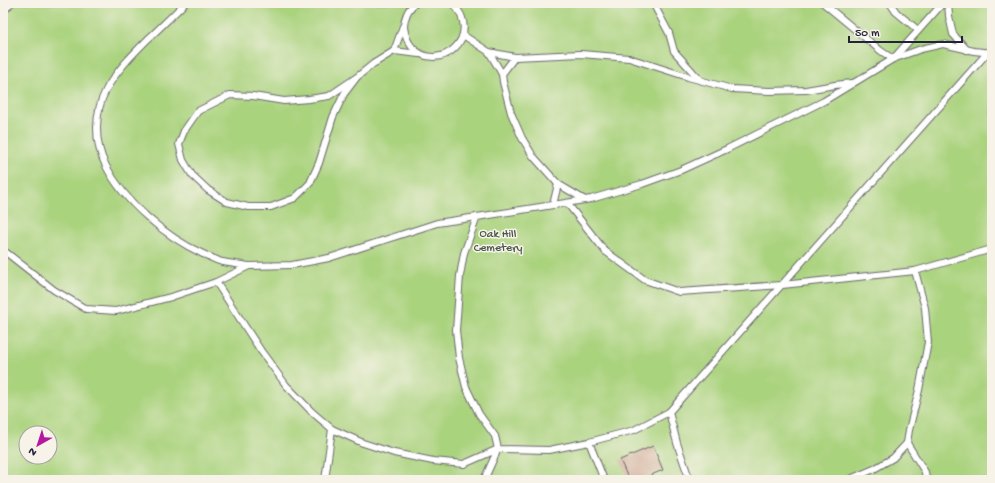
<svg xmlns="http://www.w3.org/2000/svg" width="995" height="483" font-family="'Gochi Hand',sans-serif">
	<rect width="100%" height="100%" fill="#f7f3e8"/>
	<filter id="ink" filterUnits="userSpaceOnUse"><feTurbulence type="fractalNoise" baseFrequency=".025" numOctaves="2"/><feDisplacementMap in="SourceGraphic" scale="8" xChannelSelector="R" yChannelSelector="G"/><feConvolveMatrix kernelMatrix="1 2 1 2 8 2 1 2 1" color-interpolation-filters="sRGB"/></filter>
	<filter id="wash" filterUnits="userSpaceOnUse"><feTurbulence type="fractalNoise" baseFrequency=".012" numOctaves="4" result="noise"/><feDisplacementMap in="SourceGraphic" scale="16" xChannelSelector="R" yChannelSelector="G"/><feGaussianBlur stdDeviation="0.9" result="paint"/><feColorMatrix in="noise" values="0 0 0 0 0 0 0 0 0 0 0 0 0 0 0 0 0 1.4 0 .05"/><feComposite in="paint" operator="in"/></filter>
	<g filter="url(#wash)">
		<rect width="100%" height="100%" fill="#f0e8ce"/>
		<!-- green -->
		<path fill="#aad37e" stroke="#667a5c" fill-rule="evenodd" d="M3,3H992V480H3ZM26,433H50V457H26Z"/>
		<g id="blocks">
			<!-- building -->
			<path fill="#c89c86" d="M653,446L663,470L639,480H629L620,460Z"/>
		</g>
	</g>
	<g filter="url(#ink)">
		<use href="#blocks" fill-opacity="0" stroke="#6a676e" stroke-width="1"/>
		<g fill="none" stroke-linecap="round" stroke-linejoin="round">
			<!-- lane casing -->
			<g stroke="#6a676e" stroke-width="8">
				<g id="lane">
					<path d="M185,3C173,15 161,27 148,39C133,54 116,71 106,90C94,113 94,143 106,166C124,202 166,237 203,254C208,256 214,259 219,261C229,264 240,264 249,266L216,282"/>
					<path d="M416,3C408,8 404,18 404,27C405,35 407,41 412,47C438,76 486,36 452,3"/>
					<path d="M653,3L669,33L674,51L700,80"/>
					<path d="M823,3L881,51L893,59L943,3"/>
					<path d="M890,3L896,12L918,30"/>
					<path d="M948,3L949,16L953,34L967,50"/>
					<path d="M3,12L11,3"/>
					<path d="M403,26L394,51L419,54"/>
					<path d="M463,35L489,52L502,74L503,82L511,113L522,138L533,156L558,184"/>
					<path d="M489,52L515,57L502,74"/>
					<path d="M515,57L581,54L629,58L688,77L732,89L769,91L806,90L835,85L852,83"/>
					<path d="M357,77L329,96L309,99L284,101L253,96L230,95L198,111L184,131L179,144L183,160L192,175L208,190L227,202L248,207H271L295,198L310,183L319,163L333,117L344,94L357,77L373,64L394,51"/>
					<path d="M567,203L605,251L645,280L679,292L782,285L915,271"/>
					<path d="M553,205L558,184L585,200"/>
					<path d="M3,250L54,290L86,309L116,311L171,297L216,282L261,351L286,385L312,412L332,429L325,480"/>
					<path d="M249,266L292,265L329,258L437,223L477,217"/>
					<path d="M669,412L988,52"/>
					<path d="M332,429L363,443L394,453L433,461L464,464L498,449L484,480"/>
					<path d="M589,442L549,450L498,449L495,436L479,414L466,387L459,358L456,330L460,276L464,253L477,217L591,199L642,184L681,170L727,149L824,101L893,59L921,49L943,44L974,51L992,53"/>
					<path d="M604,480L589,442L634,430L669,412L677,443L689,478"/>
					<path d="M685,480L689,478L699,480"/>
					<path d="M848,480L874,469L893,458L907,443"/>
					<path d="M926,480L925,472L907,443L909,430L919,390L928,342L925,308L915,271L992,249"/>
				</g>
			</g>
			<!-- lane -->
			<use href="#lane" stroke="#fff" stroke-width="6"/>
		</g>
	</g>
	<g text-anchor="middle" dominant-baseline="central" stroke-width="3" stroke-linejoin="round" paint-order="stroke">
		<!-- park labels -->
		<g font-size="12" fill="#4b574f" stroke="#f7f3e8">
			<text x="498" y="235">Oak Hill<tspan x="498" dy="14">Cemetery</tspan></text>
		</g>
	</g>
	<!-- margin -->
	<rect width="995" height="483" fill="none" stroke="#f7f3e8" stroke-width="16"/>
	<!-- north arrow -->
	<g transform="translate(38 445) rotate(219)"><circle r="19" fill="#f7f3e8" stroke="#a29fa3"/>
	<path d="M0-3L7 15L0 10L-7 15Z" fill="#b5179e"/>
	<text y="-6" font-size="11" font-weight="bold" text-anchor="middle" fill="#22223b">N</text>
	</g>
	<!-- scale -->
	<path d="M849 36v6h113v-6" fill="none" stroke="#22223b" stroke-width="2"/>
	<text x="855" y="36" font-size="12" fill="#22223b" stroke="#f7f3e8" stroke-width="3" paint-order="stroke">50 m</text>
</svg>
